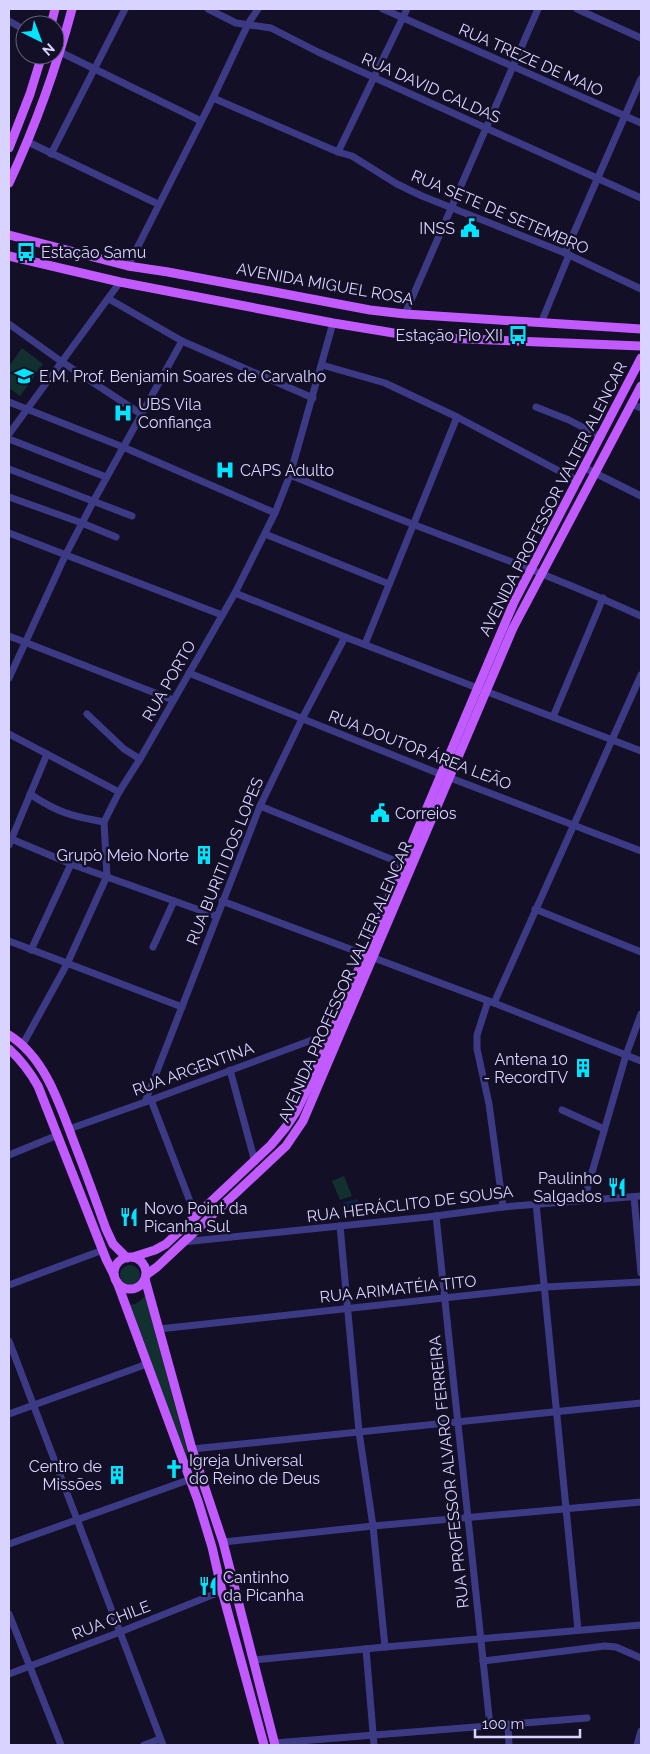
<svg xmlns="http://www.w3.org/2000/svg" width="650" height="1754" font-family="Raleway,sans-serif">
	<rect width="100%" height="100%" fill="#130f26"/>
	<!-- green -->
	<g fill="#12302f">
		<path d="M22,348L43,364L20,396L9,388V366Z"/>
		<path d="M344,1176L352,1196L340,1200L332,1181Z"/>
		<circle cx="130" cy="1275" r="10"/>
		<path d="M145,1296L187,1450V1461L128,1305C135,1305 140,1302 145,1296Z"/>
	</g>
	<!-- water -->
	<path fill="#0c2248" d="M358,1199L359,1206L344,1208L343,1202Z"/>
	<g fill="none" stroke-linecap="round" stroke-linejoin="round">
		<!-- minor -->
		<g stroke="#3d3a85" stroke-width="7">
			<path d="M208,9L236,23L271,28L318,52L641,198"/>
			<path d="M383,9L641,123"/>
			<path d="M577,9L641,38"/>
			<path d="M9,21L25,30"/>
			<path d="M60,52L201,121"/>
			<path d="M213,98L338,152L352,156L397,184L422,196L565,253L641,289"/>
			<path d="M28,142L158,204"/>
			<path d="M338,152L407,9"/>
			<path d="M51,154L125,9"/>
			<path d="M565,253L641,79"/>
			<path d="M128,266L213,98L248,24L258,9"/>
			<path d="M109,299L182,341L313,398"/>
			<path d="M405,314L538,9"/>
			<path d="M541,323L569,255"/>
			<path d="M9,324L62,362L141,414"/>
			<path d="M322,365L385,383L457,417L578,481"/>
			<path d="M9,402L123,447L275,513"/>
			<path d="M632,404L641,408"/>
			<path d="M536,407L569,420L601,437"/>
			<path d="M9,434L120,282"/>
			<path d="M9,439L106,477"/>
			<path d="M585,468L641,496"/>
			<path d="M9,469L132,516"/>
			<path d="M290,475C332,492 373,509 415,525C491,554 567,582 641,616"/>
			<path d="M9,497L82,523L116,537"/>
			<path d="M9,533L222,615"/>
			<path d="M265,534L389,584"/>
			<path d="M235,593L345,637L641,751"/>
			<path d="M9,636L173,700"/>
			<path d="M365,644L457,417"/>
			<path d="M189,673L440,774L641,851"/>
			<path d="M9,678L65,556L93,502L182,341"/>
			<path d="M87,714L124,749L140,759"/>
			<path d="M553,717L603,598"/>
			<path d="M9,734L119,792"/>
			<path d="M30,794C58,813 72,816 104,822"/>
			<path d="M260,806L403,864"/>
			<path d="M9,838L71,864L216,916"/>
			<path d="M9,845L47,754"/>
			<path d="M222,901L494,1003L641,1061"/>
			<path d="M535,909L641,952"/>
			<path d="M9,941L182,1007"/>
			<path d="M153,947L174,901"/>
			<path d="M31,950L71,864"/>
			<path d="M488,1001L477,1035V1049L489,1104L503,1207"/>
			<path d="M494,1003L641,675"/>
			<path d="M23,1044L67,964L107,876L104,822L119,792L140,759L235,593L275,513L290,475L333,323"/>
			<path d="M230,1070L255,1162"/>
			<path d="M151,1100L196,1217"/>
			<path d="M145,1102L260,806L302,719L345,637"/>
			<path d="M562,1110L604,1129"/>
			<path d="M69,1129L151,1100L312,1040L333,1041"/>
			<path d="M9,1155L58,1135"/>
			<path d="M634,1197L641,1273"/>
			<path d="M584,1200L626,1055L641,1014"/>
			<path d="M536,1203L578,1630"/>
			<path d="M436,1216L490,1726"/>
			<path d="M340,1226L359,1432L373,1526L385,1647"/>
			<path d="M183,1242L428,1217L503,1207L641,1196"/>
			<path d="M9,1285L103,1250"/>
			<path d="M159,1329L545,1287L641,1282"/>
			<path d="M9,1341L163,1745"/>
			<path d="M9,1414L147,1364"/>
			<path d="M192,1449L641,1403"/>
			<path d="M223,1542L373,1526L641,1502"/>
			<path d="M9,1544L191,1479"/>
			<path d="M9,1614L61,1745"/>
			<path d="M366,1649L374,1745"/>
			<path d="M253,1660L385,1647L641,1625"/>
			<path d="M483,1661L605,1646L616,1647L641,1658"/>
			<path d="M9,1674L120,1632L222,1591"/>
			<path d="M508,1724L509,1745"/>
			<path d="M274,1743L587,1718"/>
			<path d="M144,1745L160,1739"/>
			<path d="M637,1745L641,1731"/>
		</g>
		<!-- major -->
		<g stroke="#c25bff" stroke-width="9">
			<path d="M51,25L55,9"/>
			<path d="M9,148L30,94L42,55"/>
			<path d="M9,183C35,127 56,69 72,9"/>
			<path d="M9,235L128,266L168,272L370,310L405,314L641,329"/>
			<path d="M9,256L120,282L333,323L418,337L641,346"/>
			<path d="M9,1035C46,1058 60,1106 75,1145C86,1173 96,1201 106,1229L113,1244L127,1258"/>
			<path d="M9,1049C21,1060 30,1072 38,1086L106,1259L114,1275"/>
			<path d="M133,1257L155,1250L166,1244L271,1145L286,1127L296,1112L314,1075L514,602L641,358"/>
			<circle cx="130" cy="1273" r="16"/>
			<path d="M146,1275L157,1267L286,1146L303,1121L513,628L641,386"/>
			<path d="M145,1279L192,1449L223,1542L275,1745"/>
			<path d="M117,1282L198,1501L212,1547L222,1591L264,1745"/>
		</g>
	</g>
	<!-- icons -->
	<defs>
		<g id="civic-bare" transform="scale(1.5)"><path d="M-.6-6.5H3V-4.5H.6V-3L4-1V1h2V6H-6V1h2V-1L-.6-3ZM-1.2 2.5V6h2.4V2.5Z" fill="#00e5ff" stroke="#130f26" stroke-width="2.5" paint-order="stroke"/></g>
		<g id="bus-bare" transform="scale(1.5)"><path d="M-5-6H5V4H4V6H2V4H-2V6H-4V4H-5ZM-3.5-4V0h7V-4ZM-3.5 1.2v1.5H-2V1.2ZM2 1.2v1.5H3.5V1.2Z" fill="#00e5ff" stroke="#130f26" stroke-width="2.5" paint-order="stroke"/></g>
		<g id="school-bare" transform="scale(1.5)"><path d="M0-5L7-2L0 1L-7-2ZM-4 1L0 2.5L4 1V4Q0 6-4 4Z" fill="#00e5ff" stroke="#130f26" stroke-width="2.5" paint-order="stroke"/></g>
		<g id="hospital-bare" transform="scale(1.5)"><path d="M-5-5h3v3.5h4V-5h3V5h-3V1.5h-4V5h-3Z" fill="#00e5ff" stroke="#130f26" stroke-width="2.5" paint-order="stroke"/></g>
		<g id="building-bare" transform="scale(1.5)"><path d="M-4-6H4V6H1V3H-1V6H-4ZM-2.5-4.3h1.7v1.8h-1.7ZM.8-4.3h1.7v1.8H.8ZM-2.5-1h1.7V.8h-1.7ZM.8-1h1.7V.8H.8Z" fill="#00e5ff" stroke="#130f26" stroke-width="2.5" paint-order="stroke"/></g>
		<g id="restaurant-bare" transform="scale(1.5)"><path d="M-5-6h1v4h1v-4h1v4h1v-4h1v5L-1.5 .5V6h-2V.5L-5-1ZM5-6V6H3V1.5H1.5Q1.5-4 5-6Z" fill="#00e5ff" stroke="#130f26" stroke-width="2.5" paint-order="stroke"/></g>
		<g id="church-bare" transform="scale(1.5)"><path d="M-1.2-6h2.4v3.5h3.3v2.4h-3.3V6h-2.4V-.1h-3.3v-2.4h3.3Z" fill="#00e5ff" stroke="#130f26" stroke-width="2.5" paint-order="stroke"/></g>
	</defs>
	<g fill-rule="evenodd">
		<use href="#civic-bare" x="470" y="228"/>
		<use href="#bus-bare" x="26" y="252"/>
		<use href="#bus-bare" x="518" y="335"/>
		<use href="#school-bare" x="24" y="376"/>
		<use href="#hospital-bare" x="123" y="413"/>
		<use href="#hospital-bare" x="225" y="470"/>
		<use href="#civic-bare" x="380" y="813"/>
		<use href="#building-bare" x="204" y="855"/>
		<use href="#building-bare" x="583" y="1068"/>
		<use href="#restaurant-bare" x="617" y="1187"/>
		<use href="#restaurant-bare" x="129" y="1217"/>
		<use href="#church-bare" x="174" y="1469"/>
		<use href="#building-bare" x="117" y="1475"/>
		<use href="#restaurant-bare" x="208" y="1586"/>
	</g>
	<g text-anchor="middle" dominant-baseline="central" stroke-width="5" stroke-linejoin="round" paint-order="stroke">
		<!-- street labels -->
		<g font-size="16" fill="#d9d4ff" stroke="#130f26">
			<text transform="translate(531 60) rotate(24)">RUA TREZE DE MAIO</text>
			<text transform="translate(431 88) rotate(24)">RUA DAVID CALDAS</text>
			<text transform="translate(500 212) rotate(23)">RUA SETE DE SETEMBRO</text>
			<text transform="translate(325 284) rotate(10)">AVENIDA MIGUEL ROSA</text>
			<text transform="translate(553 499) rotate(-63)">AVENIDA PROFESSOR VALTER ALENCAR</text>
			<text transform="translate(169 681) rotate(-60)">RUA PORTO</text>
			<text transform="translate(420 750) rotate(21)">RUA DOUTOR ÁREA LEÃO</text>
			<text transform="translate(225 861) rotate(-68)">RUA BURITI DOS LOPES</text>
			<text transform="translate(345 982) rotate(-66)">AVENIDA PROFESSOR VALTER ALENCAR</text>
			<text transform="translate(193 1069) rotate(-20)">RUA ARGENTINA</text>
			<text transform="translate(410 1204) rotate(-7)">RUA HERÁCLITO DE SOUSA</text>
			<text transform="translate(398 1289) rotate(-6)">RUA ARIMATÉIA TITO</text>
			<text transform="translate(449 1472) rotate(-96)">RUA PROFESSOR ALVARO FERREIRA</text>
			<text transform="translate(111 1620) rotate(-21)">RUA CHILE</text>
		</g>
		<!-- poi labels -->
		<g font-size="16" fill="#d9d4ff" stroke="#130f26" text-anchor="start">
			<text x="455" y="228" text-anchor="end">INSS</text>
			<text x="41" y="252">Estação Samu</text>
			<text x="503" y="335" text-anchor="end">Estação Pio XII</text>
			<text x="39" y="376">E.M. Prof. Benjamin Soares de Carvalho</text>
			<text x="138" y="404">UBS Vila<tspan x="138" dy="18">Confiança</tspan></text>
			<text x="240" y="470">CAPS Adulto</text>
			<text x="395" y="813">Correios</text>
			<text x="189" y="855" text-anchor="end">Gruṕo Meio Norte</text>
			<text x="568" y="1059" text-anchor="end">Antena 10<tspan x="568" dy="18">- RecordTV</tspan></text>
			<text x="602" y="1178" text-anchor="end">Paulinho<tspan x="602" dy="18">Salgados</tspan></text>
			<text x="144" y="1208">Novo Point da<tspan x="144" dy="18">Picanha Sul</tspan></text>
			<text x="189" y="1460">Igreja Universal<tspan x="189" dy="18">do Reino de Deus</tspan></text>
			<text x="102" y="1466" text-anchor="end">Centro de<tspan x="102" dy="18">Missões</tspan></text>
			<text x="223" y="1577">Cantinho<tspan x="223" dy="18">da Picanha</tspan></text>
		</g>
	</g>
	<!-- border -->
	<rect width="650" height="1754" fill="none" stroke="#d9d4ff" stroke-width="20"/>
	<!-- north arrow -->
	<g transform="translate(40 40) rotate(138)"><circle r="24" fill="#130f26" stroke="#625e7d"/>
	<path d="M0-4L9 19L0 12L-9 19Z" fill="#00e5ff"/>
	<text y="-8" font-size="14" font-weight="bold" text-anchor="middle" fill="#d9d4ff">N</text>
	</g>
	<!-- scale -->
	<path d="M475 1729v8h105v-8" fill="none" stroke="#d9d4ff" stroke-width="2.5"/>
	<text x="482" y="1729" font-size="15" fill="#d9d4ff" stroke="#130f26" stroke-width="4" paint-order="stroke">100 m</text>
</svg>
